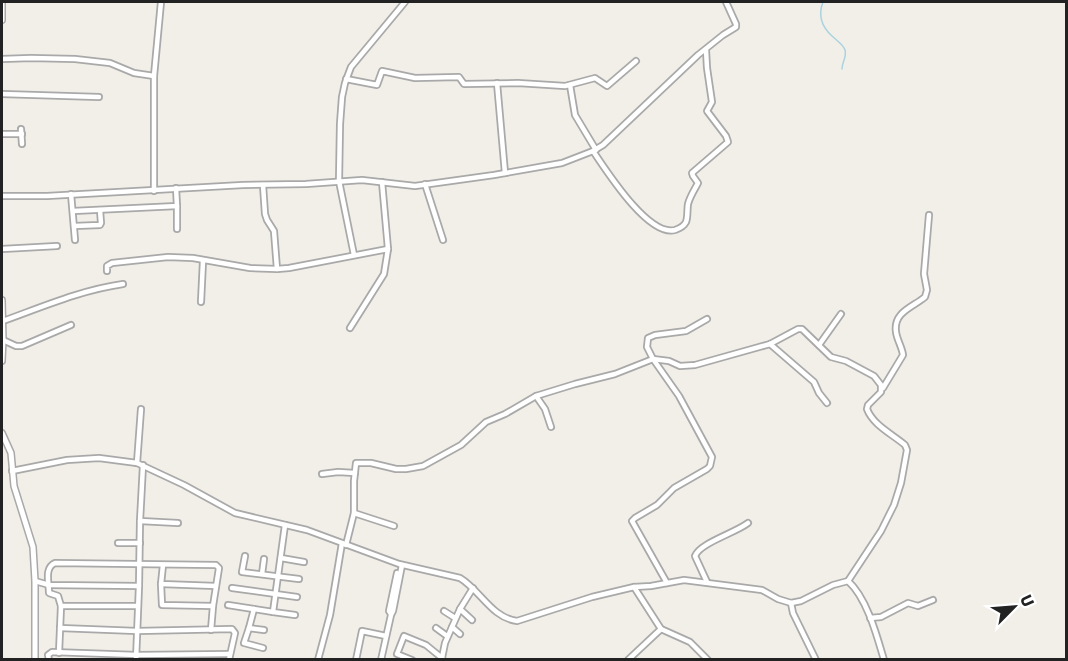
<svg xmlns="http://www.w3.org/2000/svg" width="1068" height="661" font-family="Jost,sans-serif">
	<rect width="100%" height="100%" fill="#f2efe9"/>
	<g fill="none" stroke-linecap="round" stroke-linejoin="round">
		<!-- stream -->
		<path stroke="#aad3df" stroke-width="1.5" d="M823,2C818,15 822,27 832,36C837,41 843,44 845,50C847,57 842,62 842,69"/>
		<!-- minor casing -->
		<g stroke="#a9a9a9" stroke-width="8">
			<g id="minor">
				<path d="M2,59L31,58L75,59L110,63L134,73L154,76"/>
				<path d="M346,79L377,85L382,71L415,78L459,77L464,84L518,83L565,86L595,78L607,86L636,61"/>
				<path d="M497,83L505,173"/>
				<path d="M570,85L575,115L596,150"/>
				<path d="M2,94L99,97"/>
				<path d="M21,129L22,144"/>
				<path d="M2,134H22"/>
				<path d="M593,151C606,170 648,237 675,230C678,229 684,226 686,222C688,217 687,209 688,204C690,196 695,189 698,183L693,176L692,173L728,142L726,136L707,111L712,102L707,68L706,50"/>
				<path d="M425,184L443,240"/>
				<path d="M263,185L265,214L267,220L274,231L277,269"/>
				<path d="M154,191V76L161,2"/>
				<path d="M71,194L75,240"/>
				<path d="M2,196H47L243,185L306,184L362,180L415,186L494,175L562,163L593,151L603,145L698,55L723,35L736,27V24L726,2"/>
				<path d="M177,206V229"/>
				<path d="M73,211L177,206L176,188"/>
				<path d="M74,226L100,225L101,223L100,210"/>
				<path d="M2,249L57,246"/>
				<path d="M354,255L339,181L340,124L342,97L345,83L351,67L405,2"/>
				<path d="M107,271V266L112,263L168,257L193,258L250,268L277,269L289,268L388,249"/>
				<path d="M201,302L203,261"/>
				<path d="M3,321C42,307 81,290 123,284"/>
				<path d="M350,328L384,274L388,249L382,182"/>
				<path d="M3,340L16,346H22L71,325"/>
				<path d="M770,344L814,382L819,393L827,403"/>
				<path d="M819,345L841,314"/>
				<path d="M883,388L903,355C902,347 897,340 896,332C893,312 913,307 925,297L927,290L924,274L929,215"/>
				<path d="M536,396L545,409L551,427"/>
				<path d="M137,463L141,409"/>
				<path d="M12,471L67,460L99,458L137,463L184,485L235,513L307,530L399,564L460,578C480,590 492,618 517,621L592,597L634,587L651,586L684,580L762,590L778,599L791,603L801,601L833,585L848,581C867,598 877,636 884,660"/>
				<path d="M322,474L338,472L355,473"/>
				<path d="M354,513L394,526"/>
				<path d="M140,521L178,523"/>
				<path d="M285,525L273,612L295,615"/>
				<path d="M118,543H140"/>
				<path d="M346,545L354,513V481L356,463H371L396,469H406L423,466L461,445L486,422L505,414L536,396L575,384L615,374L653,359L669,361L680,366L695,365L770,344L798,329H802L831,357L846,361L874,376L881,385V392L868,405L867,409C873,425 892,434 905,445L907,450L901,483L894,505L881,531L848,581"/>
				<path d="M245,556L242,572L299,579"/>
				<path d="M281,558L304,562"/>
				<path d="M163,565L161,584L216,586"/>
				<path d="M262,574L264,559"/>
				<path d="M35,581L49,585L139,586"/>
				<path d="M707,582L695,556C700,543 735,533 748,523"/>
				<path d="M667,583L632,521L635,518L657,505L674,488L707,469L710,466L712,457L679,396L653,359L647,347L648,338L655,335L686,331L707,319"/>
				<path d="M161,584L162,605L213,606"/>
				<path d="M634,587L661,629L690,642L708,660"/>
				<path d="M232,588L297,597"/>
				<path d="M791,603L793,613L816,660"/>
				<path d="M228,605L273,612"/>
				<path d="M138,606H61L58,596L49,593C49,582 44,568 55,563L216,565L219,568L213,606L211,630"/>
				<path d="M254,609L249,628L264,630"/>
				<path d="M444,611L455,618"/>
				<path d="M391,614L389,611L397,573"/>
				<path d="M870,618L881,617L908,603L918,606L933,600"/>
				<path d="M472,620L460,609L473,588"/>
				<path d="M60,628L137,631L232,629L235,633L229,660"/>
				<path d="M249,628L244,643L263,648"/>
				<path d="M436,628L447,636"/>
				<path d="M460,634L452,627L460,609"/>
				<path d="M59,653L61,606"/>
				<path d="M442,658L445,643L452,627"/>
				<path d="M49,660L48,655L52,652L137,655L230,654"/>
				<path d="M136,660L139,586L140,521L143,465"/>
				<path d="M318,660L330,615L342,543"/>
				<path d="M356,660L362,631L386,636"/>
				<path d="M381,660L391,615L393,611L402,565"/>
				<path d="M412,660L397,654L404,636L426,645L442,658"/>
				<path d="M628,660L661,629"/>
			</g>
		</g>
		<!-- tertiary casing -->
		<g stroke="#a9a9a9" stroke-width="8">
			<g id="tertiary">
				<path d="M2,20V2"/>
				<path d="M2,300L3,340L2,361"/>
				<path d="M2,433L11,453L14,486L33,547L35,581V660"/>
			</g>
		</g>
		<!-- minor -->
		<use href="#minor" stroke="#fff" stroke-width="4.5"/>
		<!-- tertiary -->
		<use href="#tertiary" stroke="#fff" stroke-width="5"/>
	</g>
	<!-- border -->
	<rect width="1068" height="661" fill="none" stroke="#222222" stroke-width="6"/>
	<!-- north arrow -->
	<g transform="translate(1014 607) rotate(65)" stroke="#ffffff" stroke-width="4.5" paint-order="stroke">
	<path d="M0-4.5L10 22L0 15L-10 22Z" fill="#222222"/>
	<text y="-9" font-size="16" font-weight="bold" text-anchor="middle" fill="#222222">U</text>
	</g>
</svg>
